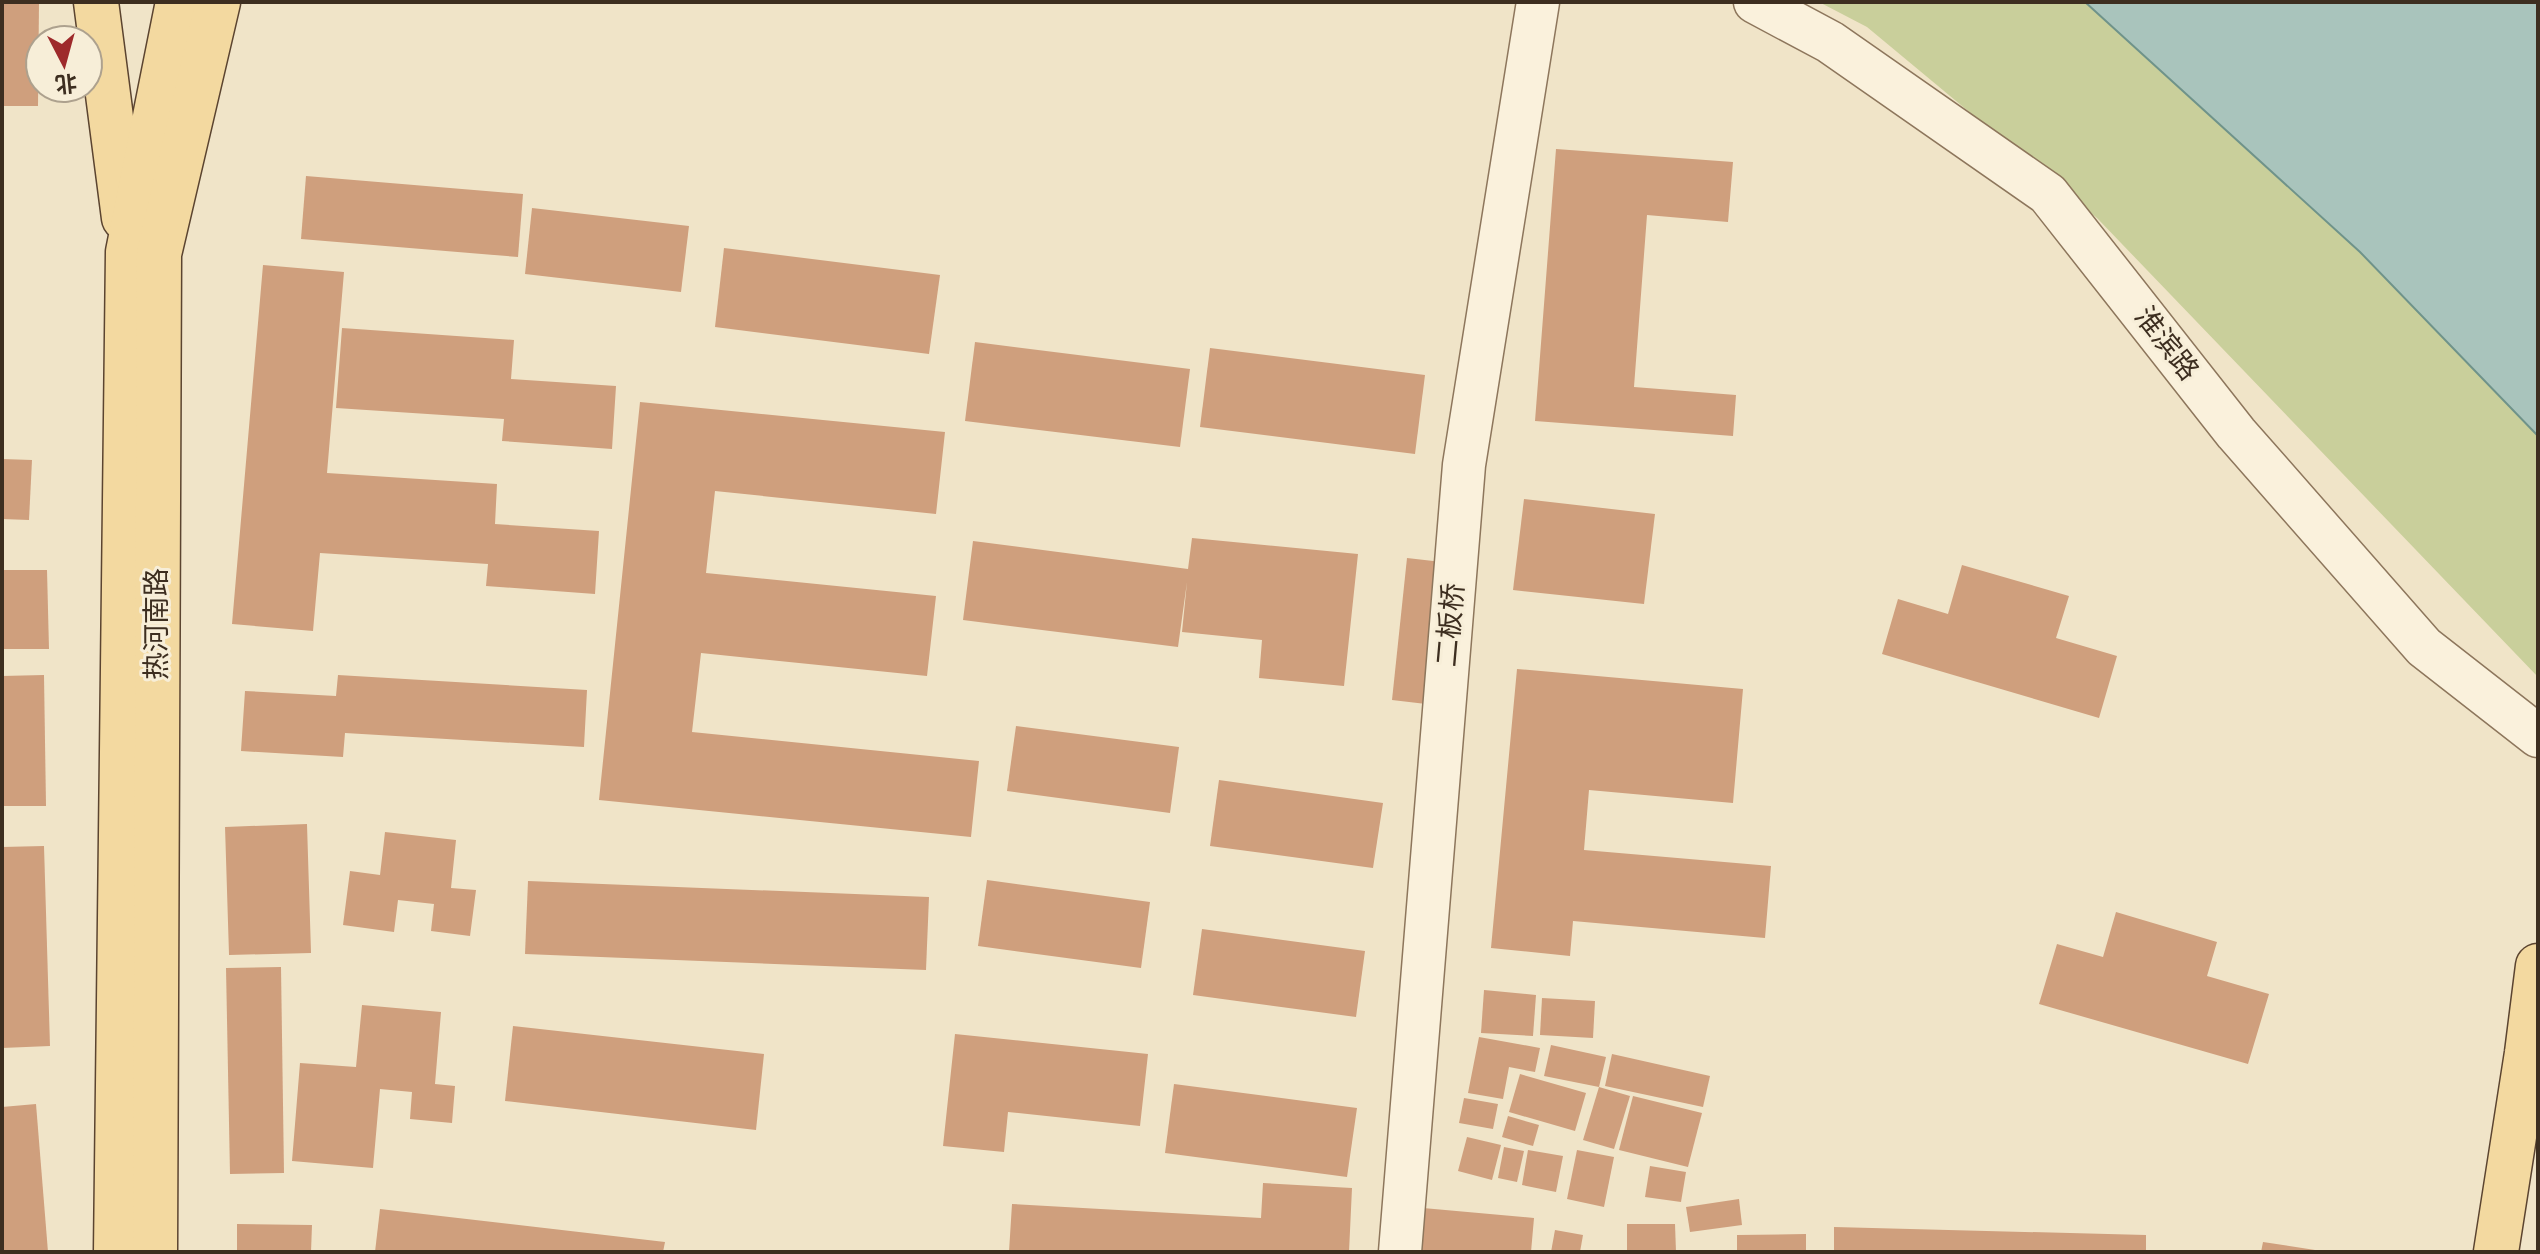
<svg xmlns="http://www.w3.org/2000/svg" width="2540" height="1254" font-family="Spectral,'Noto Sans SC',serif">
	<rect width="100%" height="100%" fill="#f0e4c8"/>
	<!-- green -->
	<path fill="#c9cf9b" d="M1819,2H2085L2360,252L2538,436V677L2097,218L1867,27Z"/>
	<!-- water -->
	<path fill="#a9c4bc" stroke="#6f938a" stroke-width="2" d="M2085,2H2538V436L2360,252Z"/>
	<!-- building -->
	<g fill="#cf9f7d">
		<path d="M2,2H39L38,106H2Z"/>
		<path d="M1556,149L1733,162L1728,222L1647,215L1634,387L1736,395L1733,436L1535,421Z"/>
		<path d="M306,176L523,194L518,257L301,239Z"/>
		<path d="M532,208L689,226L681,292L525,274Z"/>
		<path d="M724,248L940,275L929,354L715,327Z"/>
		<path d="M263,265L344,272L327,473L497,484L495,524L599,531L595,594L486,586L488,564L320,553L313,631L232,624Z"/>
		<path d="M342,328L514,340L511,379L616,386L612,449L502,441L504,419L336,408Z"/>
		<path d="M975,342L1190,369L1180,447L965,421Z"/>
		<path d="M1210,348L1425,375L1415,454L1200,427Z"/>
		<path d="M640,402L945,432L936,514L715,491L706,573L936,596L927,676L701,653L692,732L979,761L971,837L599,800Z"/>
		<path d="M2,459L32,460L29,520L2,519Z"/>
		<path d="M1524,499L1655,514L1644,604L1513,590Z"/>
		<path d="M1192,538L1358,554L1344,686L1259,678L1262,640L1182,632L1187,582L1178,647L963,620L973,541L1188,569Z"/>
		<path d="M1407,558L1442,562L1426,704L1392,700Z"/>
		<path d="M1962,565L2069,596L2056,638L2117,656L2099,718L1882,654L1898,599L1948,614Z"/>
		<path d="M2,570H47L49,649H2Z"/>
		<path d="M1517,669L1743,689L1733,803L1589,790L1584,850L1771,866L1765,938L1573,921L1570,956L1491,948Z"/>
		<path d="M44,675L46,806H2V676Z"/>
		<path d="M338,675L587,690L584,747L345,733L343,757L241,751L245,691L336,696Z"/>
		<path d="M1016,726L1179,747L1170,813L1007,791Z"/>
		<path d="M1219,780L1383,803L1373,868L1210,846Z"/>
		<path d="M307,824L311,953L229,955L225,827Z"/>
		<path d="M385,832L456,840L451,888L476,890L470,936L431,931L434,904L398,900L394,932L343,925L350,871L380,875Z"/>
		<path d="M44,846L50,1046L2,1048V847Z"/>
		<path d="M987,880L1150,902L1141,968L978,946Z"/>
		<path d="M528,881L929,897L926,970L525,954Z"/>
		<path d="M2116,912L2217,942L2207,976L2269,994L2248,1064L2039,1004L2057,944L2103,957Z"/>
		<path d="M1202,929L1365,951L1356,1017L1193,995Z"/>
		<path d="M281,967L284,1173L230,1174L226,968Z"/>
		<path d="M1484,990L1536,995L1533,1036L1481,1033Z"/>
		<path d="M1542,998L1595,1001L1593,1038L1540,1035Z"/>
		<path d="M362,1005L441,1012L435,1084L455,1086L452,1123L410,1119L412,1092L380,1089L373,1168L292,1161L300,1063L356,1067Z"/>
		<path d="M513,1026L764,1054L756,1130L505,1101Z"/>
		<path d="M955,1034L1148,1054L1140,1126L1008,1112L1004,1152L943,1146Z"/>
		<path d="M1479,1037L1540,1048L1535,1072L1509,1067L1503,1099L1468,1093Z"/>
		<path d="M1551,1045L1606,1057L1599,1087L1544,1076Z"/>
		<path d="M1612,1054L1710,1076L1703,1107L1605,1086Z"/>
		<path d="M1520,1074L1586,1093L1575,1131L1509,1112Z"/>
		<path d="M1174,1084L1357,1108L1347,1177L1165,1153Z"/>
		<path d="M1599,1087L1630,1096L1614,1149L1583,1140Z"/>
		<path d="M1633,1096L1702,1113L1688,1167L1619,1150Z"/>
		<path d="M1464,1098L1498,1104L1493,1129L1459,1123Z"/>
		<path d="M36,1104L48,1252H2V1107Z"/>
		<path d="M1508,1116L1539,1125L1533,1146L1502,1137Z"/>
		<path d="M1467,1137L1501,1145L1492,1180L1458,1171Z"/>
		<path d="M1504,1147L1524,1151L1517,1182L1498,1178Z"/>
		<path d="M1528,1150L1563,1156L1556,1192L1522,1185Z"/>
		<path d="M1577,1150L1614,1157L1604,1207L1567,1199Z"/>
		<path d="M1650,1166L1686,1172L1681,1202L1645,1197Z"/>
		<path d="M1263,1183L1352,1188L1349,1252H1009L1012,1204L1261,1218Z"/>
		<path d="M1739,1199L1742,1225L1690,1232L1686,1207Z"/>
		<path d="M1423,1208L1534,1218L1531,1252H1419Z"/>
		<path d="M380,1209L665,1242L663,1252H375Z"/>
		<path d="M237,1224L312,1225L311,1252H237Z"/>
		<path d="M1627,1224H1675L1676,1252H1627Z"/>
		<path d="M1834,1227L2146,1235V1252H1834Z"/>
		<path d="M1555,1230L1583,1235L1580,1252H1551Z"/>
		<path d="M1806,1234V1252H1737V1235Z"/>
		<path d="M2263,1242L2315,1250V1252H2261Z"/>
	</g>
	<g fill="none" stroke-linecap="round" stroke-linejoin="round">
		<!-- minor casing -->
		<g stroke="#8d765c" stroke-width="45">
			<g id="minor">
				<path d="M1755,2L1830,42L2048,194L2236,433L2424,647L2538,736"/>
				<path d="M1400,1252L1464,465L1538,2"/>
			</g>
		</g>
		<!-- major casing -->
		<g stroke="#5b4430" stroke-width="47">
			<g id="major">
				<path d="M96,2L124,218"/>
				<path d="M116,1252L128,252L178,2"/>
				<path d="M155,1252L159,254L218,2"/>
				<path d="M2496,1252L2527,1053L2538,966"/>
			</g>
		</g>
		<!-- minor -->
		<use href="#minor" stroke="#faf1dc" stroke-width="42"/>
		<!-- major -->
		<use href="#major" stroke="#f3d9a0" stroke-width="44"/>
	</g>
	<g text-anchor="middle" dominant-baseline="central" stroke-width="6" stroke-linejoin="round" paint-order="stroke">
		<!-- street labels -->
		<g font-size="28" fill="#3d2e20" stroke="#f7eed8">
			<text transform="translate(2166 344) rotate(52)">淮滨路</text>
			<text transform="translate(157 624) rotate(-90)">热河南路</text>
			<text transform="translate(1451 625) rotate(-85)">二板桥</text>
		</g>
	</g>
	<!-- border -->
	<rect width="2540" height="1254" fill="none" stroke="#3d2e20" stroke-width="8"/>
	<!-- north arrow -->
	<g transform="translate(64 64) rotate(174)"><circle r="38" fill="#f7eed8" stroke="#ada18e" stroke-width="2"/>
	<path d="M0-6L14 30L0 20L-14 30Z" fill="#9e2a2b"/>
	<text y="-12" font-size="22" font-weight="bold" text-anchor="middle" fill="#3d2e20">北</text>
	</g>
</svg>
